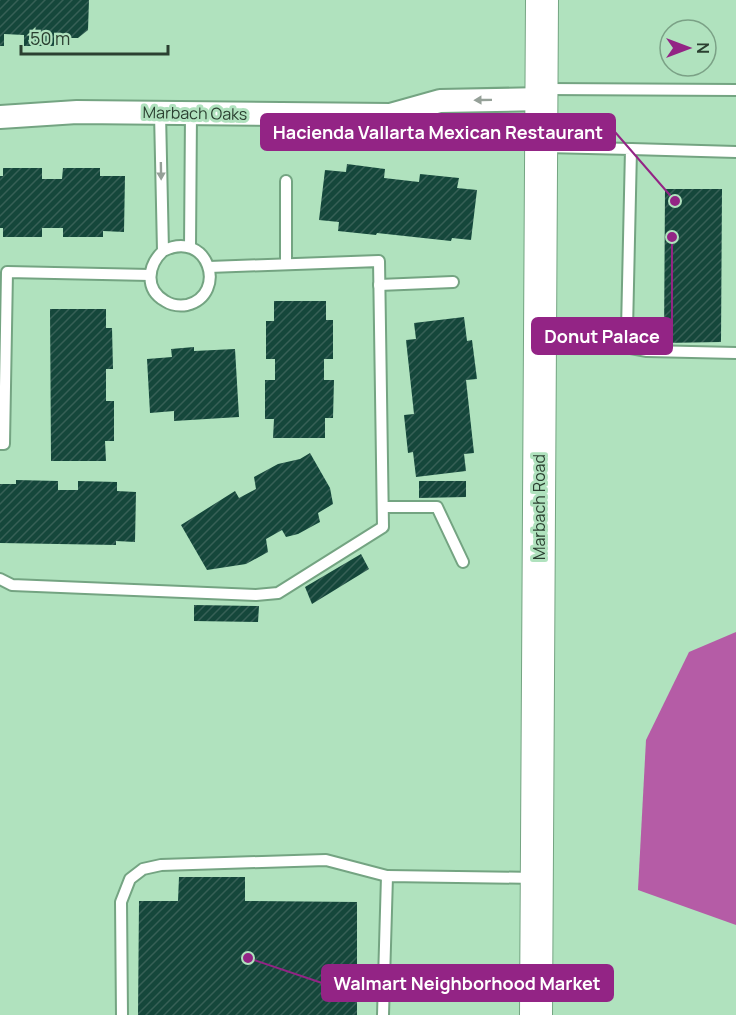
<svg xmlns="http://www.w3.org/2000/svg" width="736" height="1015" font-family="Manrope,sans-serif">
	<defs>
		<pattern id="building-hatch" width="6" height="6" patternUnits="userSpaceOnUse" patternTransform="scale(1.5)"><rect width="6" height="6" fill="#15473b"/><path d="M-1 1l2-2M0 6l6-6M5 7l2-2" fill="none" stroke="#376056"/></pattern>
	</defs>
	<rect width="100%" height="100%" fill="#b0e2be"/>
	<!-- water -->
	<path fill="#b55ca6" d="M736,632V925L638,890L646,740L689,652Z"/>
	<!-- building -->
	<g fill="url(#building-hatch)">
		<path d="M0,0H89L88,30L78,38H68L59,46H24V35L4,34V46H0Z"/>
		<path d="M347,164L385,169L384,178L419,182L420,174L459,178L457,188L477,190L471,240L452,238L451,241L377,233L376,235L338,231L339,222L319,220L325,170L346,172Z"/>
		<path d="M3,168H42V179H62L63,168H100V176H125L124,232L103,231V237H63V228H42V237H3V228H0V176H3Z"/>
		<path d="M665,189H722L721,342L664,343Z"/>
		<path d="M274,301H326V320H333V359H324V380H334L333,418H325V438H273L274,419H265V380H275V359H266V321H274Z"/>
		<path d="M50,309H106V328H112L113,369H106V401H114V441H105L106,461H51Z"/>
		<path d="M464,317L467,341L472,340L477,379L466,380L474,453L464,454L466,471L416,477L413,452L408,453L404,415L414,414L406,340L416,339L414,323Z"/>
		<path d="M194,347V351L235,349L239,417L174,421V411L150,413L147,359L172,357L171,349Z"/>
		<path d="M310,453L330,488L333,504L318,513L320,522L298,534L286,537L282,530L266,539L268,552L246,564L207,570L181,525L235,491L239,498L256,489L254,477L278,464L300,459Z"/>
		<path d="M16,480L58,481V490H78V481L117,482V491L136,492L135,542L116,541V545L0,543V484H16Z"/>
		<path d="M419,481H466V497L419,498Z"/>
		<path d="M361,554L369,569L312,604L305,587Z"/>
		<path d="M194,605L259,606L258,622L194,621Z"/>
		<path d="M179,877H245V901L357,902V1015H138L139,901H178Z"/>
	</g>
	<g fill="none" stroke-linecap="round" stroke-linejoin="round">
		<!-- lane casing -->
		<g stroke="#74a482" stroke-width="14">
			<g id="lane">
				<path d="M545,89L736,90"/>
				<path d="M160,113L163,251C148,265 144,289 165,301C171,305 180,306 187,305C229,294 208,228 163,251"/>
				<path d="M631,149L736,152"/>
				<path d="M286,181V264"/>
				<path d="M190,247L191,113"/>
				<path d="M379,285L453,282"/>
				<path d="M541,347L631,348L627,330L631,149L545,147"/>
				<path d="M631,348L647,351L736,353"/>
				<path d="M0,444H4L7,272L150,275"/>
				<path d="M383,507H437L463,562"/>
				<path d="M0,579L12,585L256,595L278,593L383,527L379,261L209,267"/>
				<path d="M122,1015L121,902L130,879L143,869L161,865L326,860L387,876"/>
				<path d="M383,1015L387,876L536,878"/>
			</g>
		</g>
		<!-- street casing -->
		<g stroke="#74a482" stroke-width="26">
			<g id="street">
				<path d="M390,115L440,131L541,132"/>
				<path d="M0,117L77,112L390,115L440,101L542,99"/>
			</g>
		</g>
		<!-- secondary casing -->
		<g stroke="#74a482" stroke-width="34">
			<path id="secondary" d="M536,1015L542,0"/>
		</g>
		<!-- lane -->
		<use href="#lane" stroke="#fff" stroke-width="10"/>
		<!-- street -->
		<use href="#street" stroke="#fff" stroke-width="22"/>
		<!-- secondary -->
		<use href="#secondary" stroke="#fff" stroke-width="32"/>
	</g>
	<!-- one-way arrows -->
	<defs><path id="oneway-solid" d="M-6-.8H1V-3.2L6.5 0L1 3.2V.8H-6Z" transform="scale(1.5)"/></defs>
	<g fill="#95a098">
		<use href="#oneway-solid" transform="translate(483 100) rotate(179)"/>
		<use href="#oneway-solid" transform="translate(161 171) rotate(89)"/>
	</g>
	<g text-anchor="middle" dominant-baseline="central" stroke-width="6" stroke-linejoin="round" paint-order="stroke">
		<!-- street labels -->
		<g font-size="16" fill="#2b4031" stroke="#b0e2be">
			<text transform="translate(195 113) rotate(1)">Marbach Oaks</text>
			<text transform="translate(539 507) rotate(-90)">Marbach Road</text>
		</g>
	</g>
	<!-- callouts -->
	<path fill="none" stroke="#932485" stroke-width="2" d="M675 201L615 132M672 237L672 336M248 958L322 983"/>
	<g fill="#932485" stroke="#b0e2be" stroke-width="2">
		<circle cx="675" cy="201" r="6"/>
		<circle cx="672" cy="237" r="6"/>
		<circle cx="248" cy="958" r="6"/>
	</g>
	<g fill="#932485" stroke="#932485" stroke-width="2">
		<rect x="261" y="114" width="354" height="36" rx="6"/>
		<rect x="532" y="318" width="140" height="36" rx="6"/>
		<rect x="322" y="965" width="291" height="36" rx="6"/>
	</g>
	<g font-size="18" text-anchor="middle" font-weight="bold" fill="#fff">
		<text x="438" y="139">Hacienda Vallarta Mexican Restaurant</text>
		<text x="602" y="343">Donut Palace</text>
		<text x="467" y="990">Walmart Neighborhood Market</text>
	</g>
	<!-- north arrow -->
	<g transform="translate(688 48) rotate(90)"><circle r="28" fill="#b0e2be" stroke="#7ba186" stroke-width="1.5"/>
	<path d="M0-4.5L10 22L0 15L-10 22Z" fill="#932485"/>
	<text y="-9" font-size="16" font-weight="bold" text-anchor="middle" fill="#2b4031">N</text>
	</g>
	<!-- scale -->
	<path d="M21 45v9h147v-9" fill="none" stroke="#2b4031" stroke-width="3"/>
	<text x="30" y="45" font-size="18" fill="#2b4031" stroke="#b0e2be" stroke-width="4.5" paint-order="stroke">50 m</text>
</svg>
